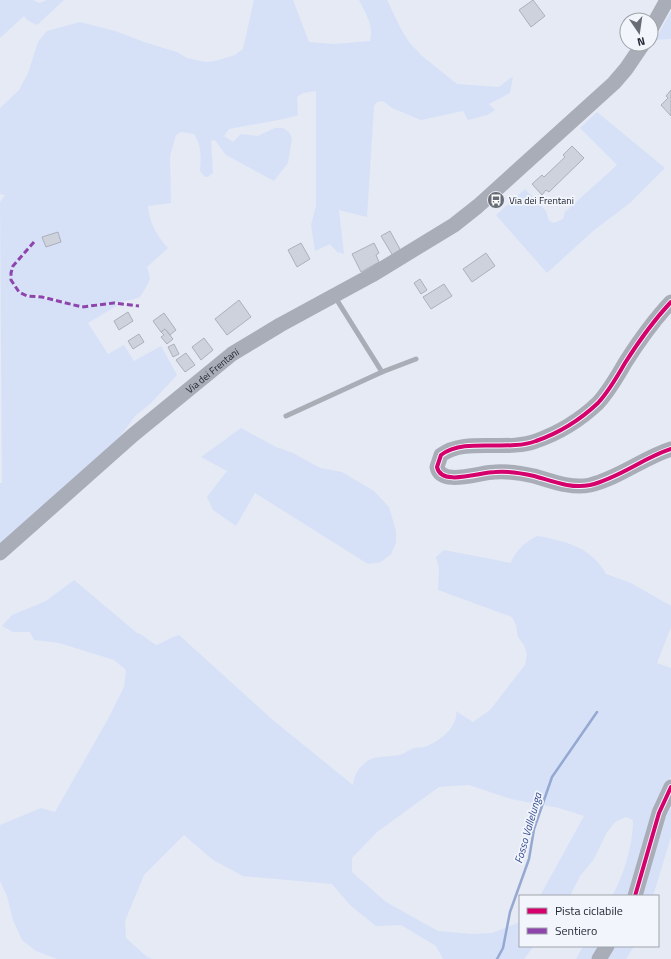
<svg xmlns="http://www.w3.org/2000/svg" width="671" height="959" font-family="'Titillium Web',sans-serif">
	<rect width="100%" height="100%" fill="#e5eaf4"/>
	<!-- green -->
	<g fill="#d6e1f8">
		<path d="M0,0H33L39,3L47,0H64L37,25L27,20L24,16L0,38Z"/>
		<path d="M254,0H293L309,42L334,44L370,41C374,26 366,14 359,0H387L401,29L409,42L422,56L457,84L499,87L513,76L510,93L489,104L495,110L487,115L468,120L463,111L421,120L392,108L383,101L377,102L374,106L367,217L339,210L344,254L337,252L330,244L315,251L311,225L316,206V91L303,93L297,97L298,115L284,119L229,129L224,136L233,142L241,134L258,136L275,128H283L289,132L292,138L288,163L274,181L226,155L215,140L211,141L213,173L208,177H205L200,171C201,158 202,146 194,134L181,132L176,135L170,156L171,203L148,206C149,222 157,236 168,248L147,267L150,278L148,284L140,297C132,301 92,307 82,306C64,304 43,290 25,296L49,299L84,307L115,304L118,305L88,323L108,354L124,345L134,361L161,346L177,375L151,403L135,416L117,441L0,547V483H2L0,202L5,195L0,194V108L19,90L28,73L38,42L47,31L80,22L115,31L147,43L177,52L187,58L206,62L215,61L235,55L243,49Z"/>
		<path d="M671,12V39L655,40Z"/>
		<path d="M597,112L665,168L630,203L593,231L547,273L496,215L525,189L546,211L549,221L554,223L563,219L565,212L617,165L580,128Z"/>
		<path d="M241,428L276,447L293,453L320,468L342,472L374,491L389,507L396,531V543L391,554L381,562L368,564L255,493L236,526L213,510L207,497L227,471L201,457Z"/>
		<path d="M538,536C566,541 592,548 606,574L631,583L671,606V627L657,663L671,668V777L655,807L631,896H612C624,875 633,845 633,820L626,817L615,822L606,834L594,859L580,876L570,896H540L584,816L559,808L511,799L469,785L439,787L377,832L352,858V872L386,902L438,931L472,934L492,933L520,922V946H534L524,959H443L436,946L401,925L376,926L351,906L332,884L243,876L213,860L184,835L144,875L125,921L126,938L146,956L152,959H57L36,951L22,940L13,920L7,896L0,881V825L41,808L55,812L108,719L124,687L126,670L114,660L59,643L34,640L30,632H13L2,626L12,615L46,601L74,580L137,633C145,635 149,642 157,645L173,637L179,635L274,721L353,785C354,774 360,765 371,759C379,756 390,757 399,755C405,754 409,749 415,748C418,747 421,748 424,747C438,743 459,726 456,711L473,722L490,710L525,665L527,654L524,645L518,637L516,625L512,617L438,590L439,568L436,557L444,550L511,563C514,552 528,539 538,536Z"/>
		<path d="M671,795V837L653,896H638Z"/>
		<path d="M583,946H602L592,959H576Z"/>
		<path d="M613,946H634L626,959H604Z"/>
	</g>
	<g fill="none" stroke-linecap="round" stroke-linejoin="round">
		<!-- stream -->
		<path stroke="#95a8d1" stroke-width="2.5" d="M497,959L503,948L510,912L529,859L534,829L552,777L597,712"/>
	</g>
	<!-- building -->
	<g fill="#cdd2dc" stroke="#acb0ba">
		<path d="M533,0L545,16L531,27L519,10Z"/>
		<path d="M671,90V116L661,105L668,98L666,96Z"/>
		<path d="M572,146L584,158L549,192L546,190L542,195L532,184L542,175L544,177L565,157L563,155Z"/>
		<path d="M390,231L401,251L393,256L381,236Z"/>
		<path d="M58,232L61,242L46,247L42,237Z"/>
		<path d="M301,243L310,259L297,267L288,250Z"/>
		<path d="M374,243L379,253L376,255L379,262L361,272L352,254Z"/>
		<path d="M486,253L495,266L472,282L463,269Z"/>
		<path d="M420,279L427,290L421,294L414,283Z"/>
		<path d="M444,284L452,296L431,309L423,297Z"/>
		<path d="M239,300L251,317L227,335L215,319Z"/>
		<path d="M128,312L133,321L119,330L114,321Z"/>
		<path d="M164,313L176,330L170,335L165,329L161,332L153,321Z"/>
		<path d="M165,329L173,339L167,344L161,337L164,335L161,332Z"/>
		<path d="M139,334L144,342L133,349L128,341Z"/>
		<path d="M204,338L213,350L201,360L192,347Z"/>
		<path d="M174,344L179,354L173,357L168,347Z"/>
		<path d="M186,353L195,365L185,372L176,360Z"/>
	</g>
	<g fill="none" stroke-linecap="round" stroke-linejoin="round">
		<!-- lane -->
		<g stroke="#a9aeb6" stroke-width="5">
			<path d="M382,372L416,359"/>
			<path d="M286,416L382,372L335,297"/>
		</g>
		<!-- secondary -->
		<g stroke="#a9adb7" stroke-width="15">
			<path d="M651,29L667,0"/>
			<path d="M671,302C653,321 639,341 625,363C617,377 609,391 598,403C580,420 559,433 536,441C507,452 465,437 441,455L437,467C441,487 480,472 495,472C508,471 521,473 534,476C552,481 571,489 590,485C619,478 643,458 671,449"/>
			<path id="s1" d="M0,553L133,435L232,354L280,325L372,275L454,225L478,206L614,83L626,69L643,44"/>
			<path d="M635,896L659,813L671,787"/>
			<path d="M599,959L607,946"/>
		</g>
		<!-- quiet -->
		<path stroke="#8e44ad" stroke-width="3" stroke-dasharray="6 3" stroke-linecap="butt" d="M34,242L13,266L11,273V280L19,292L27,296L42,297L82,307L114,303L139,306"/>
		<!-- cycleway casing -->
		<g stroke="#f2f5fb" stroke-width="6">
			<g id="cycleway">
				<path d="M671,302C653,321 639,341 625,363C617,377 609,391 598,403C580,420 559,433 536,441C507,452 465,437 441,455L437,467C441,487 480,472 495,472C508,471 521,473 534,476C552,481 571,489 590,485C619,478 643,458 671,449"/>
				<path d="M635,896L659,813L671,787"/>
			</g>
		</g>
		<!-- cycleway -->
		<use href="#cycleway" stroke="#d6006c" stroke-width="4"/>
	</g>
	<!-- icons -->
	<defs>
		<g id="bus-disc" transform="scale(0.9)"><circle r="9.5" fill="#676c77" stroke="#f2f5fb"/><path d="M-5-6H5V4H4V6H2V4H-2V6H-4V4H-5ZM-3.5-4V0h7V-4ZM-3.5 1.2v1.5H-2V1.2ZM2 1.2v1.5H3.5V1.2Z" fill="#fff"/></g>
	</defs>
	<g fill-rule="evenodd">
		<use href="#bus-disc" x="496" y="200"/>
	</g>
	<g text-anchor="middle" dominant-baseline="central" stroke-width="3.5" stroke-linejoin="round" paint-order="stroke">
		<!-- poi labels -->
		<g font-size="10" fill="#232833" stroke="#f2f5fb" text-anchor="start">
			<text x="509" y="200">Via dei Frentani</text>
		</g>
		<!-- street labels -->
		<g font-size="10" fill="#232833" stroke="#f2f5fb">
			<text stroke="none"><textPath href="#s1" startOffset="280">Via dei Frentani</textPath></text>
		</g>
		<!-- water labels -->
		<g font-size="11" font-style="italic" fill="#324b90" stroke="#f2f5fb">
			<text transform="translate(528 828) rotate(-74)">Fosso Vallelunga</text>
		</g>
	</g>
	<!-- legend -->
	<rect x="519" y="895" width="140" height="52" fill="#f2f5fb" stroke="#9fa3ab"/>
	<rect x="527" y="908" width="20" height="6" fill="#d6006c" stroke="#9fa3ab"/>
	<text x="555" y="915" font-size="12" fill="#232833">Pista ciclabile</text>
	<rect x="527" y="928" width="20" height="6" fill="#8e44ad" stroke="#9fa3ab"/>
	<text x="555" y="935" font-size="12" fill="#232833">Sentiero</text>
	<!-- north arrow -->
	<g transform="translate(639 32) rotate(167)"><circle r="19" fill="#f2f5fb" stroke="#9fa3ab"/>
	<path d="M0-3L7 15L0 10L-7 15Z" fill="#676c77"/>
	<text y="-6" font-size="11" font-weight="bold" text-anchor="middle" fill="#232833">N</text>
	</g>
</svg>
